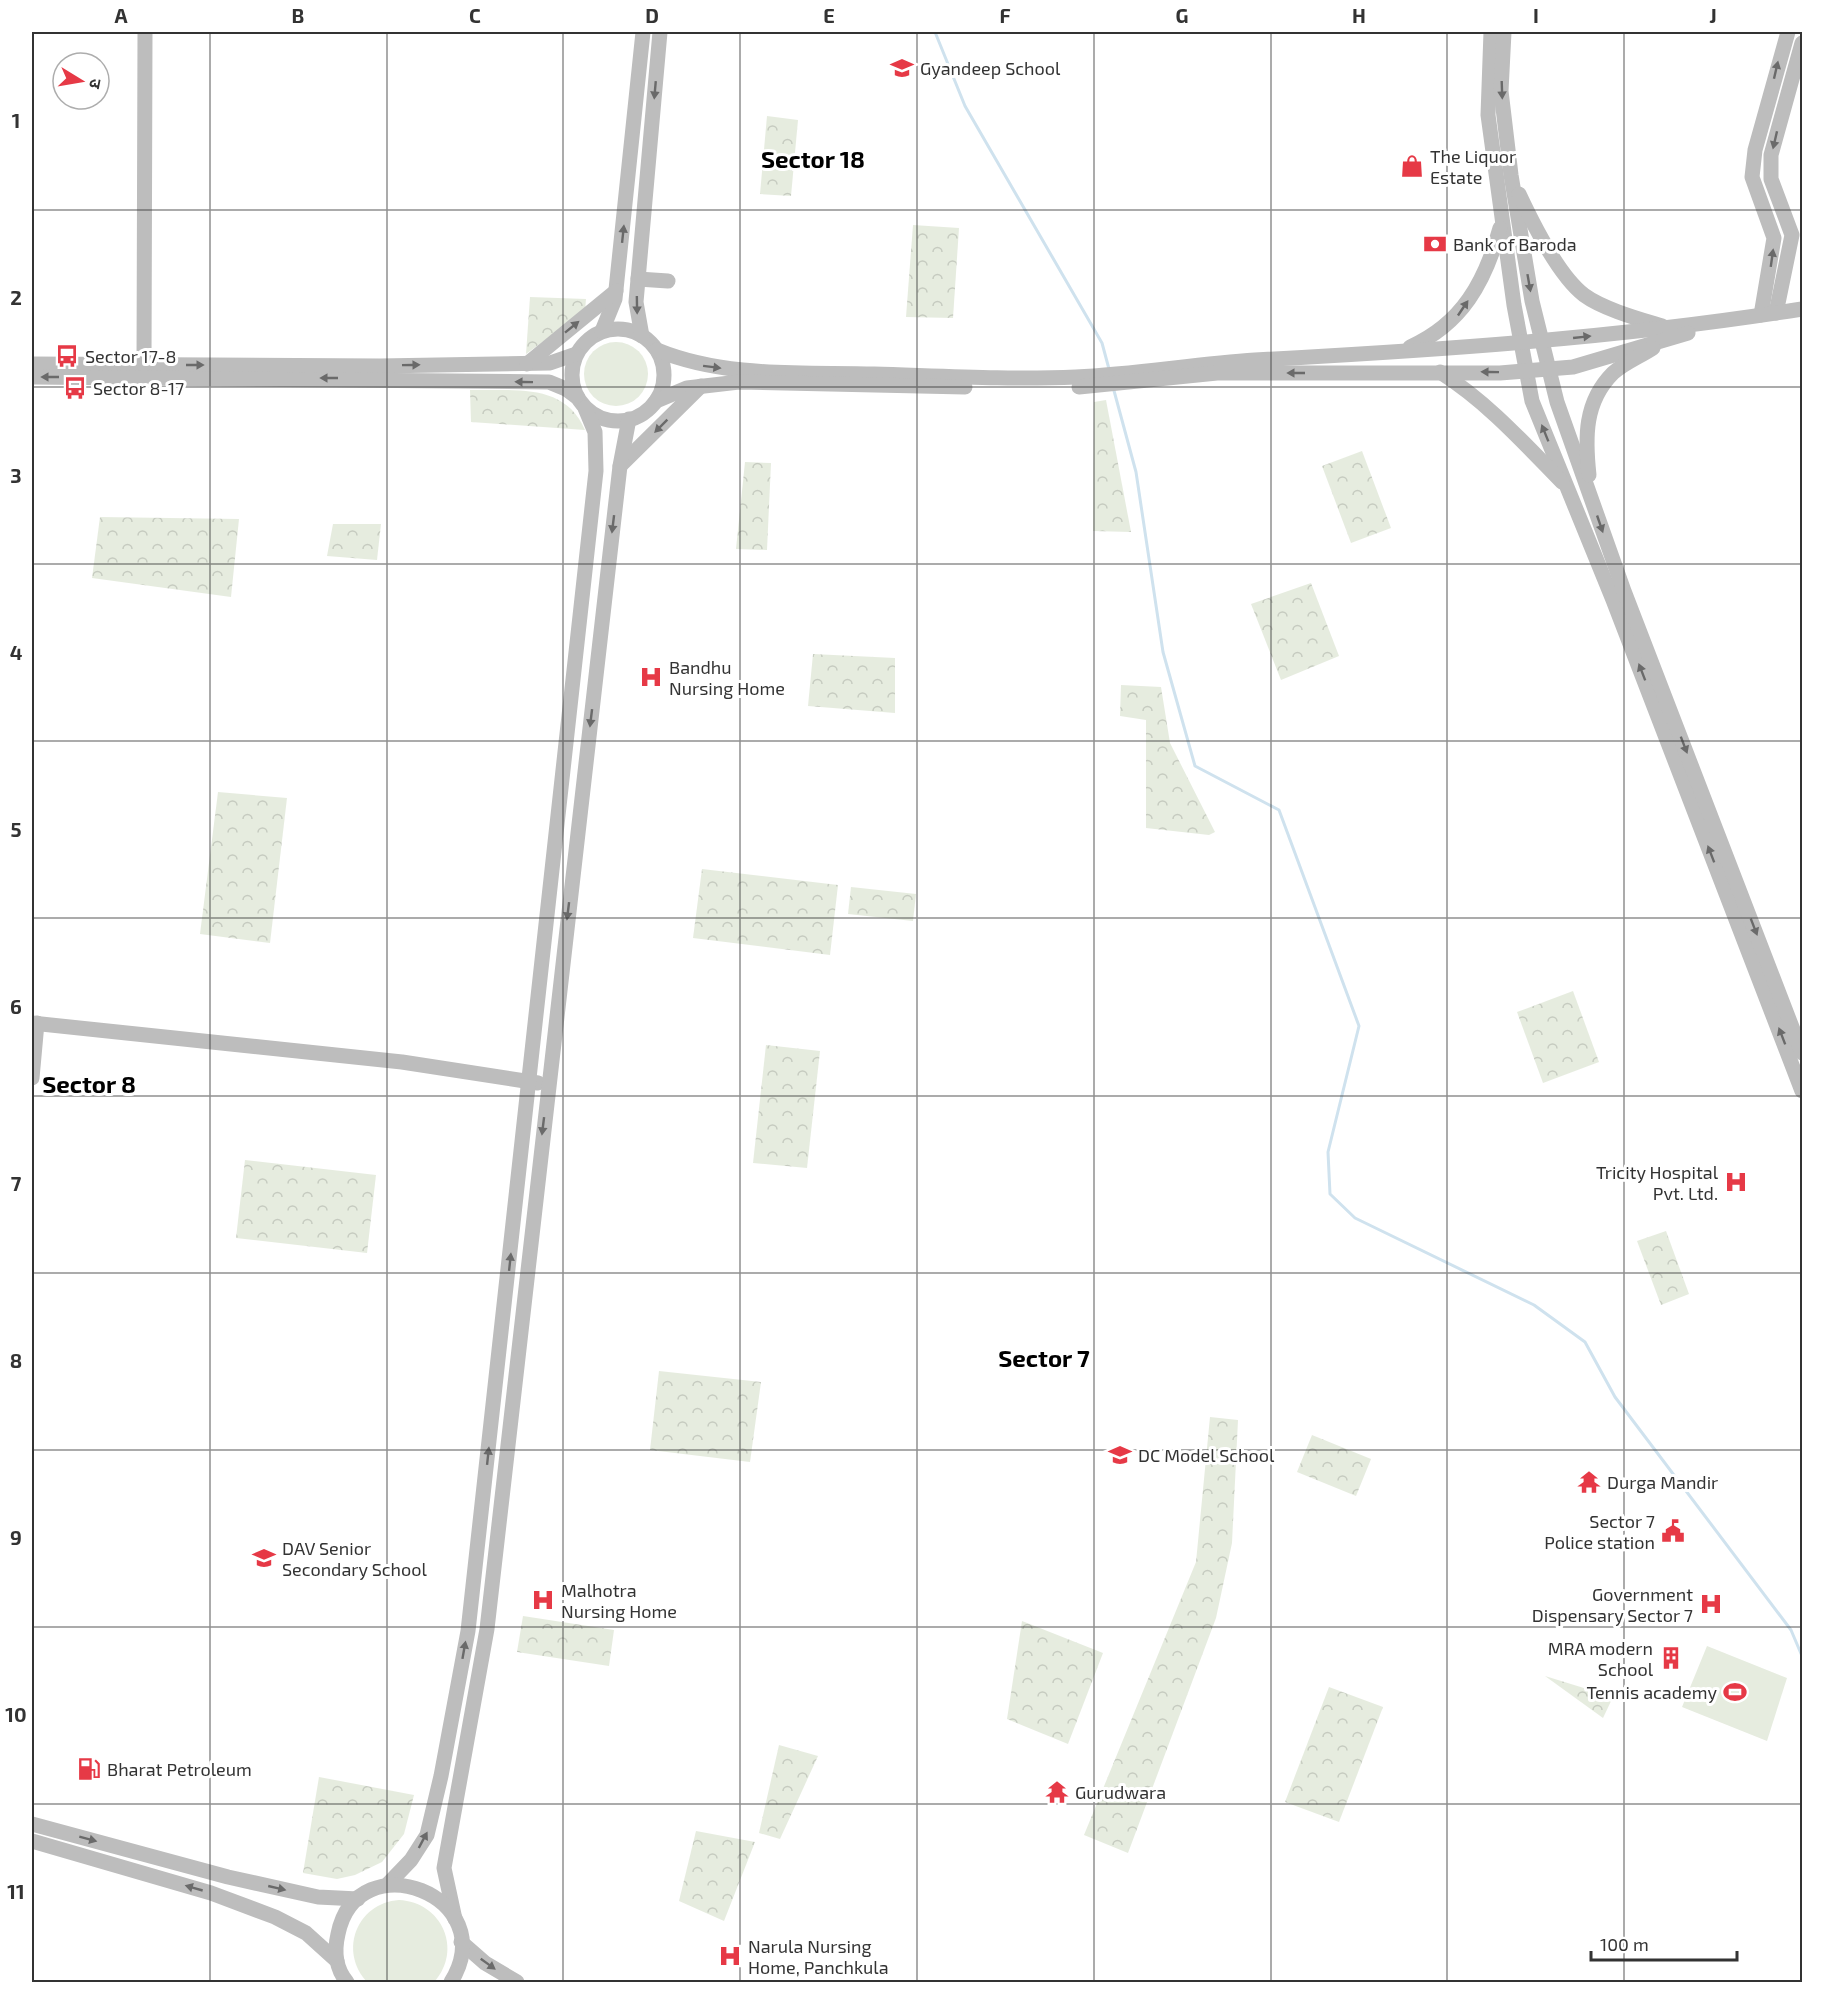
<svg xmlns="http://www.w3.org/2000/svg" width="1834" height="2014" font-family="'Exo 2','Noto Sans Devanagari',sans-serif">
	<defs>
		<pattern id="park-crowns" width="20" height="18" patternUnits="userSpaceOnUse" patternTransform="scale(1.5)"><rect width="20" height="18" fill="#e6ecdf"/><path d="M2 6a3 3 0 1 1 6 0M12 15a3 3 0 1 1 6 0" fill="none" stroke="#c6cbc0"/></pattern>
	</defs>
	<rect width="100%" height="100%" fill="#fff"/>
	<!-- green -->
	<g fill="#e6ecdf">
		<circle cx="616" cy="374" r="32"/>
		<path d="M1707,1646L1787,1678L1767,1741L1682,1707Z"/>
		<path d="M399,1900C442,1902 463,1950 434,1982H367C338,1951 357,1903 399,1900Z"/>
	</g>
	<!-- park -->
	<g fill="url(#park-crowns)">
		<path d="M767,116L798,120L791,196L760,194Z"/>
		<path d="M913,225L959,228L953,318L906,317Z"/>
		<path d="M530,297L586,299L585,311L526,354Z"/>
		<path d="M470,390C513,391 565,382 585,430L471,422Z"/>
		<path d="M1106,400L1131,532L1093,531L1094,402Z"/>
		<path d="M1362,451L1391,528L1351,543L1322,466Z"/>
		<path d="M745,462L771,463L767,550L736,549Z"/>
		<path d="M100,517L239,519L231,597L92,578Z"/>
		<path d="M333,524H381L377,560L327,556Z"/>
		<path d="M1311,583L1339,656L1281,680L1251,604Z"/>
		<path d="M813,654L895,658V713L808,706Z"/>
		<path d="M1121,685L1161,687L1170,743L1215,832L1209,835L1146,828V720L1120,716Z"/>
		<path d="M218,792L287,798L270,943L200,934Z"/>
		<path d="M702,869L838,885L830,955L693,938Z"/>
		<path d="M851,887L916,894L913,921L848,914Z"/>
		<path d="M1573,991L1599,1062L1543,1083L1517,1012Z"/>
		<path d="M766,1045L820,1051L807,1168L753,1163Z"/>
		<path d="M245,1160L376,1175L367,1253L236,1238Z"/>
		<path d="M1666,1231L1689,1294L1661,1305L1637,1241Z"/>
		<path d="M659,1371L761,1382L750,1462L650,1450Z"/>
		<path d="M1210,1417L1238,1420L1232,1543L1216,1618L1128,1853L1084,1835L1196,1562Z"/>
		<path d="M1312,1435L1371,1459L1356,1496L1297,1472Z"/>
		<path d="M523,1616L614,1630L609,1666L517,1652Z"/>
		<path d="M1022,1621L1103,1653L1068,1744L1007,1719Z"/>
		<path d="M1545,1676L1613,1697L1603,1718Z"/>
		<path d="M1329,1687L1383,1707L1339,1822L1285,1802Z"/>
		<path d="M779,1745L818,1756L780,1839L759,1833Z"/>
		<path d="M319,1777L414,1795L404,1834L382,1862L355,1875L337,1879L303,1873Z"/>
		<path d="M696,1831L755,1842L724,1921L679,1901Z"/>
	</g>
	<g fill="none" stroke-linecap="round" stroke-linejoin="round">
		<!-- stream -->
		<g stroke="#cfe2ee" stroke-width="3">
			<path d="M935,32L965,106L1102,343L1109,369"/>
			<path d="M1113,387L1136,472L1163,652L1195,766L1279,810L1359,1026L1328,1152L1330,1194L1355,1218L1534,1305L1585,1342L1615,1397L1791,1630L1802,1656"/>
		</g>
		<!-- secondary -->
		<g stroke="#bdbdbd" stroke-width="15">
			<path d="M1491,32L1488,115L1514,305L1532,401L1613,600L1802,1091"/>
			<path d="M1504,32L1501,91L1511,175L1532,301L1557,402L1624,591L1802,1053"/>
			<path d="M1519,194C1533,224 1558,275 1584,295C1603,309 1639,319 1662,326"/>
			<path d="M638,279L668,281"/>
			<path d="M1776,313L1792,235L1771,179V155L1802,43"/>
			<path d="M1761,315L1774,238L1752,177L1755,150L1788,32"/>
			<circle cx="618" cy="375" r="46"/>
			<path d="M602,331L615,299L643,32"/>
			<path d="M642,336L636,302L660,32"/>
			<path d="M1410,347C1462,324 1485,282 1500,228"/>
			<path d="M657,350C725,378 801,372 874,374C941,376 1009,380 1076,377C1136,374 1195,364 1255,360C1438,350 1621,338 1802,309"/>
			<path d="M32,364L380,366L550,363L576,354"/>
			<path d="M144,364L145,32"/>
			<path d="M527,364L616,291"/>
			<path d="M1440,372C1487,402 1523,442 1562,482"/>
			<path d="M32,377L549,382L566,389L578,398"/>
			<path d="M1079,387L1217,373H1500L1573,367L1688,333"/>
			<path d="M656,401L687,388L739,382L965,387"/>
			<path d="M620,466L701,386"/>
			<path d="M1589,475C1585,438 1584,402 1613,373C1624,363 1641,356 1653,348"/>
			<path d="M32,1023L402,1062L538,1083"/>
			<path d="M32,1078L37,1023"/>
			<path d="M32,1824L228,1877L318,1897L358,1899"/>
			<path d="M32,1841L211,1893L275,1917L306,1933L337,1961"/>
			<path d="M387,1885L411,1860L427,1835L441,1776L468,1631L596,471L595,432L585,408"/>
			<path d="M455,1919L444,1868L487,1629L620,466L629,419"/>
			<path d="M461,1942L485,1963L517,1982"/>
			<path d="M347,1982C336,1969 334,1951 338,1934C357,1840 504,1896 451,1982"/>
		</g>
	</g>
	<!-- one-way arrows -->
	<defs><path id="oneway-solid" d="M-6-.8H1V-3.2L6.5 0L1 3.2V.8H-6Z" transform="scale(1.5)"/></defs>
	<g fill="#6a6a6a">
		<use href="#oneway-solid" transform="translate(1776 70) rotate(-77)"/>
		<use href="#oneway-solid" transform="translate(655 90) rotate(95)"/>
		<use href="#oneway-solid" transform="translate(1502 90) rotate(88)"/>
		<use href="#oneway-solid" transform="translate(1775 140) rotate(103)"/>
		<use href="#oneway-solid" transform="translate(623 234) rotate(-84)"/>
		<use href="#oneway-solid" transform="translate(1772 258) rotate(-82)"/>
		<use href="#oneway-solid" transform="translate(1529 283) rotate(80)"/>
		<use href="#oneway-solid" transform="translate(637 305) rotate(89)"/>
		<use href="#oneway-solid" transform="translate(1463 308) rotate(-56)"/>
		<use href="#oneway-solid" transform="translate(572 327) rotate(-39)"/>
		<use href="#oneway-solid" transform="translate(1582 337) rotate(-6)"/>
		<use href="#oneway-solid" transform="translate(195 365)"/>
		<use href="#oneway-solid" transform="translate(411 365) rotate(-1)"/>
		<use href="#oneway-solid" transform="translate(712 367) rotate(7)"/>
		<use href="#oneway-solid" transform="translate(1490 372) rotate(-179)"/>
		<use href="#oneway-solid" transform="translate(1296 373) rotate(180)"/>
		<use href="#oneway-solid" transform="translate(50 377) rotate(-180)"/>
		<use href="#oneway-solid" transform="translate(329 378) rotate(-180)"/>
		<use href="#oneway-solid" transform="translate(524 382) rotate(-179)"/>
		<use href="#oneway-solid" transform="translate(661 426) rotate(135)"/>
		<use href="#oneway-solid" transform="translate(1545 433) rotate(-112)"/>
		<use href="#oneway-solid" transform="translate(613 524) rotate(97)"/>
		<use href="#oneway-solid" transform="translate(1600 524) rotate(71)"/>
		<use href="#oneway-solid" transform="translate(1642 672) rotate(-111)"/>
		<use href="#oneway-solid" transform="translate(591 718) rotate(97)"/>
		<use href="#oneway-solid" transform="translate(1684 745) rotate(69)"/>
		<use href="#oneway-solid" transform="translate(1711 854) rotate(-111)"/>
		<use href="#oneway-solid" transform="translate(568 911) rotate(97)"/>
		<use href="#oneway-solid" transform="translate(1754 927) rotate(69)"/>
		<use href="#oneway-solid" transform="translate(1782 1036) rotate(-111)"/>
		<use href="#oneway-solid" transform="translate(543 1126) rotate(97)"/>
		<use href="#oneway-solid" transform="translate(510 1262) rotate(-84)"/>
		<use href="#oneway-solid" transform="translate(488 1456) rotate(-84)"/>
		<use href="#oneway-solid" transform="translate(464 1650) rotate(-80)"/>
		<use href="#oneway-solid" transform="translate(88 1839) rotate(15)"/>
		<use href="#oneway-solid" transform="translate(423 1840) rotate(-62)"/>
		<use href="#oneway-solid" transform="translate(194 1888) rotate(-164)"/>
		<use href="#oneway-solid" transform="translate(277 1888) rotate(13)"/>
		<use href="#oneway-solid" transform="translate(488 1964) rotate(36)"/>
	</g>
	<!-- grid -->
	<path fill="none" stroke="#333" stroke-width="1.5" stroke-opacity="0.55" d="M210,32V1982M387,32V1982M563,32V1982M740,32V1982M917,32V1982M1094,32V1982M1271,32V1982M1447,32V1982M1624,32V1982M32,210H1802M32,387H1802M32,564H1802M32,741H1802M32,918H1802M32,1096H1802M32,1273H1802M32,1450H1802M32,1627H1802M32,1804H1802"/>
	<!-- icons -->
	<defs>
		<g id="school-bare" transform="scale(1.8)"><path d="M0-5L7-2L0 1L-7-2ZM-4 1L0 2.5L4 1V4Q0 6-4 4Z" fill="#e63946" stroke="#fff" stroke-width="2.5" paint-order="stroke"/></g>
		<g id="shop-bare" transform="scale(1.8)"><path d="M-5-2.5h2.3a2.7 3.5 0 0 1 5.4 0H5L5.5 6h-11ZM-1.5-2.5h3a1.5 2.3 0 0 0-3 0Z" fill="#e63946" stroke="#fff" stroke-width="2.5" paint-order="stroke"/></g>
		<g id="bank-bare" transform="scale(1.8)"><path d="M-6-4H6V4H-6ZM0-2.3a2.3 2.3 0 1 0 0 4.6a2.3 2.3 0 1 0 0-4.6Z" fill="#e63946" stroke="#fff" stroke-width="2.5" paint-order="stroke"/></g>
		<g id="bus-bare" transform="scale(1.8)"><path d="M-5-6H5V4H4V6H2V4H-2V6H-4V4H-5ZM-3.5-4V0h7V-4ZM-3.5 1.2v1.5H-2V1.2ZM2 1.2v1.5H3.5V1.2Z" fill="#e63946" stroke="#fff" stroke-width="2.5" paint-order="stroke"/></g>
		<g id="hospital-bare" transform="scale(1.8)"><path d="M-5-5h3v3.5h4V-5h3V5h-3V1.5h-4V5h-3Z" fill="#e63946" stroke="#fff" stroke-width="2.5" paint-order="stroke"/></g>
		<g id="temple-bare" transform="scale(1.8)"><path d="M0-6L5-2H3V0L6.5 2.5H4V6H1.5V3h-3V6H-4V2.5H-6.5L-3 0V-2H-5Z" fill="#e63946" stroke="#fff" stroke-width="2.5" paint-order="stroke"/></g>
		<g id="civic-bare" transform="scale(1.8)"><path d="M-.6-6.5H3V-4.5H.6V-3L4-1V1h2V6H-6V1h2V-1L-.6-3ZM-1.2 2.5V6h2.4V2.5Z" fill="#e63946" stroke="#fff" stroke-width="2.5" paint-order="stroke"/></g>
		<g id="building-bare" transform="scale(1.8)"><path d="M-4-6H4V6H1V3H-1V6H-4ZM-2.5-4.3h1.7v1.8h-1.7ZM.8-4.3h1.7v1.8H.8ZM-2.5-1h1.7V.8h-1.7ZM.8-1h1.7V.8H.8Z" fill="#e63946" stroke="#fff" stroke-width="2.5" paint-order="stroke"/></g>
		<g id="stadium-bare" transform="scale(1.8)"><path d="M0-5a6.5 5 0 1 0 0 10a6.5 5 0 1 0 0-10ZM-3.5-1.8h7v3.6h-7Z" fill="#e63946" stroke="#fff" stroke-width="2.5" paint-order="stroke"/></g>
		<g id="fuel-bare" transform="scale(1.8)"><path d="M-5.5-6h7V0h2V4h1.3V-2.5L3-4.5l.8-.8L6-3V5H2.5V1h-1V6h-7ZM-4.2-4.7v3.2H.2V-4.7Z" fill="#e63946" stroke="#fff" stroke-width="2.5" paint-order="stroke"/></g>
	</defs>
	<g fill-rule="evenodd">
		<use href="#school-bare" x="902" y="68"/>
		<use href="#shop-bare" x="1412" y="166"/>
		<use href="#bank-bare" x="1435" y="244"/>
		<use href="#bus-bare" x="67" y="356"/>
		<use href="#bus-bare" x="75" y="388"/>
		<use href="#hospital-bare" x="651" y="677"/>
		<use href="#hospital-bare" x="1736" y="1182"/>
		<use href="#school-bare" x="1120" y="1455"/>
		<use href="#temple-bare" x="1589" y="1482"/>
		<use href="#civic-bare" x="1673" y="1531"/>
		<use href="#school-bare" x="264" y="1558"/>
		<use href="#hospital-bare" x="543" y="1600"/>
		<use href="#hospital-bare" x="1711" y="1604"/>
		<use href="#building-bare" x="1671" y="1658"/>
		<use href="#stadium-bare" x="1735" y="1692"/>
		<use href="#fuel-bare" x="89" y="1769"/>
		<use href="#temple-bare" x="1057" y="1792"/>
		<use href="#hospital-bare" x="730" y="1956"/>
	</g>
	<g text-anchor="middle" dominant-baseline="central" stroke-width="6" stroke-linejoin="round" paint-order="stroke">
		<!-- poi labels -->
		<g font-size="18" fill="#333" stroke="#fff" text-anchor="start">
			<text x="920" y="68">Gyandeep School</text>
			<text x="1430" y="156">The Liquor<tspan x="1430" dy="21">Estate</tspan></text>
			<text x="1453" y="244">Bank of Baroda</text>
			<text x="85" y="356">Sector 17-8</text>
			<text x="93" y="388">Sector 8-17</text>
			<text x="669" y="667">Bandhu<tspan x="669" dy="21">Nursing Home</tspan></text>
			<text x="1718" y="1172" text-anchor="end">Tricity Hospital<tspan x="1718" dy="21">Pvt. Ltd.</tspan></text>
			<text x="1138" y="1455">DC Model School</text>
			<text x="1607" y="1482">Durga Mandir</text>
			<text x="1655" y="1521" text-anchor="end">Sector 7<tspan x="1655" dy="21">Police station</tspan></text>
			<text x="282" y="1548">DAV Senior<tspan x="282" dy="21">Secondary School</tspan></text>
			<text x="561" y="1590">Malhotra<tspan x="561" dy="21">Nursing Home</tspan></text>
			<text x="1693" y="1594" text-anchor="end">Government<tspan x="1693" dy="21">Dispensary Sector 7</tspan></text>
			<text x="1653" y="1648" text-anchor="end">MRA modern<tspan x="1653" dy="21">School</tspan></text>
			<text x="1717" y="1692" text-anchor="end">Tennis academy</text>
			<text x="107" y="1769">Bharat Petroleum</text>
			<text x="1075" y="1792">Gurudwara</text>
			<text x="748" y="1946">Narula Nursing<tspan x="748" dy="21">Home, Panchkula</tspan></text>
		</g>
		<!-- district labels -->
		<g font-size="24" font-weight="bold" fill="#000" stroke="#fff">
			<text x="813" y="158">Sector 18</text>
			<text x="89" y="1083">Sector 8</text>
			<text x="1044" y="1357">Sector 7</text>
		</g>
	</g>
	<!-- border -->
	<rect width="1834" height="2014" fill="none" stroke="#ffffff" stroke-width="66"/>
	<!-- north arrow -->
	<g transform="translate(81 81) rotate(101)"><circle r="28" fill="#ffffff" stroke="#adadad" stroke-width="1.5"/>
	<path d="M0-4.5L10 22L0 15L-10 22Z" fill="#e63946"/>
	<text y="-9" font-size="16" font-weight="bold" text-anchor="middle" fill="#333333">उ</text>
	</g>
	<!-- scale -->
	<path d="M1591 1951v9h146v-9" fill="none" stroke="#333333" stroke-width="3"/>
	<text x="1600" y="1951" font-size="18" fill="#333333" stroke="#ffffff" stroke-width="4.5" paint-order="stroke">100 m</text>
	<rect x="33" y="33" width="1768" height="1948" fill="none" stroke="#333" stroke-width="2"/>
	<g font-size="20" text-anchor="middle" font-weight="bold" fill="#333">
		<text x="121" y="23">A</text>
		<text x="298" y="23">B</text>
		<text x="475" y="23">C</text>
		<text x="652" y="23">D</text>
		<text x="829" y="23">E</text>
		<text x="1005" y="23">F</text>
		<text x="1182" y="23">G</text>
		<text x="1359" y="23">H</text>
		<text x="1536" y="23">I</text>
		<text x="1713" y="23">J</text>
		<text x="16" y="128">1</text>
		<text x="16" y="305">2</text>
		<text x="16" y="483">3</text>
		<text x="16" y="660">4</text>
		<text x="16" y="837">5</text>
		<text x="16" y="1014">6</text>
		<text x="16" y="1191">7</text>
		<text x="16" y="1368">8</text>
		<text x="16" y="1545">9</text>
		<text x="16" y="1722">10</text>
		<text x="16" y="1899">11</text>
	</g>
</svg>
